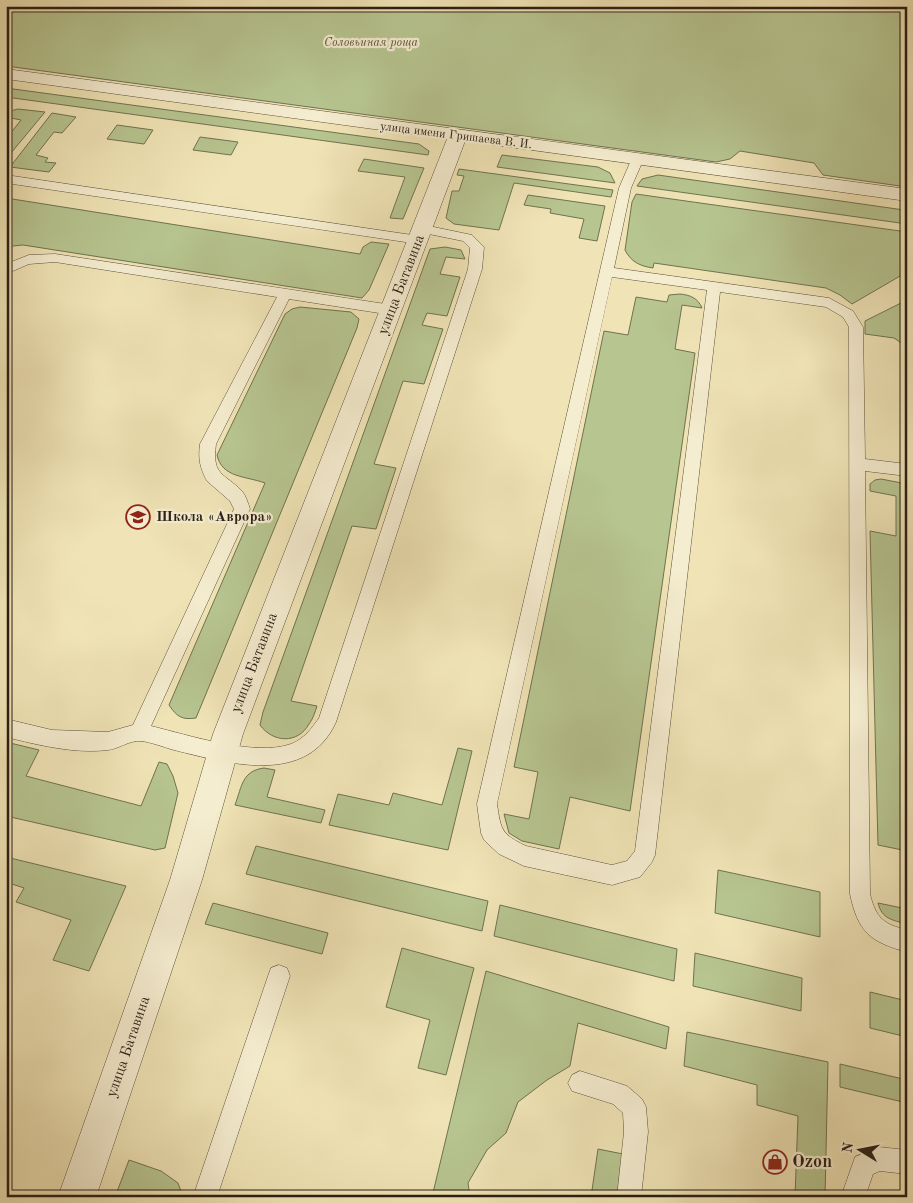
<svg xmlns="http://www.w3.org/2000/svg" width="913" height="1203" font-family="'Old Standard TT',serif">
	<rect width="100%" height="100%" fill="#f0e4b6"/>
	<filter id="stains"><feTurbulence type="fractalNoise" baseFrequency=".004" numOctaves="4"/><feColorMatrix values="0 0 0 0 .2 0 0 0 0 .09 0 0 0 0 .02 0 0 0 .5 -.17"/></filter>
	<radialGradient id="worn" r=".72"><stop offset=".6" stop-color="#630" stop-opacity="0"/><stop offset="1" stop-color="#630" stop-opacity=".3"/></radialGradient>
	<!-- green -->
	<g fill="#b7c590" stroke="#707252">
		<path d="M6,6H907V187L823,175L814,163L740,151L730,159L716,162L6,66Z"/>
		<path d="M6,88L419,144L429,151L428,155L6,97Z"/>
		<path d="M18,109L45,112L6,159V139L21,120L6,117V112Z"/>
		<path d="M52,113L76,117L62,133L54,132L36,155L48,158L45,162L56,163L49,172L10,167Z"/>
		<path d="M117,125L153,130L144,144L107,139Z"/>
		<path d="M200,137L238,142L231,155L193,150Z"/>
		<path d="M502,155L598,167L610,173L615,183L497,167Z"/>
		<path d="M364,159L424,168L403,219L390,218L405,177L358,171Z"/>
		<path d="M459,169L613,190L611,197L514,183L499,230L454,224L446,218L452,191H459L464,176L457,175Z"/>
		<path d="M658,175L904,210L907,211V224L637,186L642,179Z"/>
		<path d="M636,194L907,232V272L852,304L840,295L826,288L654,263L653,268C640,266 631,262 625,250L632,202Z"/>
		<path d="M528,195L605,206L597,241L579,238L584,219L550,213L551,209L524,205Z"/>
		<path d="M6,198L360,254L363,247L371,242L389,244L369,290L362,298L23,245L13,246L6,253Z"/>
		<path d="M445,247L461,250L465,259L446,257L440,274L460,277L447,316L427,313L422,325L443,329L424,384L403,381L374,464L396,468L376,529L352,526L291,701L317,706C315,712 313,719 309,724C298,744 273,743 260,725L263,712L430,249Z"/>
		<path d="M680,294C690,295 698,298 702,308L682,305L675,349L695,353L630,811L570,797L559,849L522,841L509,833L504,814L529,819L538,772L514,767L604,331L628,335L636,297L667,302L669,295Z"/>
		<path d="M907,300V347L894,338L865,334V321Z"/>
		<path d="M300,307L351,312L359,319L357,328L196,718C182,720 177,717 169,705L265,483C246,476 222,478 217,455L285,314L292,309Z"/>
		<path d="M881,479L907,484V851L878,845L870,531L896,536V496L870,491V484L875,480Z"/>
		<path d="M6,742L39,750L26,776L141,806L159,762L167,764L173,776L178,793L165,848L155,850L6,816Z"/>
		<path d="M458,748L472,751L448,850L329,825L338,794L389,805L393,793L442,805Z"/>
		<path d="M264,768L275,770L267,797L325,810L321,823L235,805C242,786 242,771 264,768Z"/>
		<path d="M256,846L488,901L482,931L246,874Z"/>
		<path d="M6,857L126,886L89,971L53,960L71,920L16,902L24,888L6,882Z"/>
		<path d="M718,870L820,892V937L715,913Z"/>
		<path d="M213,903L328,933L322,954L205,924Z"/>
		<path d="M878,903L907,909V924C892,920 882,919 878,903Z"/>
		<path d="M500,905L677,949L674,981L494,936Z"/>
		<path d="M402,948L474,968L446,1075L418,1068L430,1020L386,1007Z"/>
		<path d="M695,953L802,978L801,1011L693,986Z"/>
		<path d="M486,971L669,1027L666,1049L578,1023L570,1066L547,1080L518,1102L506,1133L487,1150L468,1183L470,1197H432Z"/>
		<path d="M870,992L907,1001V1037L870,1028Z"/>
		<path d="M687,1032L828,1062L825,1197H795L798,1116L757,1105V1085L684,1066Z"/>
		<path d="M840,1064L907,1080V1103L840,1087Z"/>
		<path d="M598,1149L623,1154L617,1197H591Z"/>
		<path d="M129,1160L161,1171L178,1183L183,1197H115Z"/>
	</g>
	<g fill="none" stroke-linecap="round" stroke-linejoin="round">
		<!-- lane casing -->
		<g stroke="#5c503d" stroke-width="1">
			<g id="lane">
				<path d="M638,154L644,158L631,188L614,268L829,298L853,311L863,327L865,459L907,464V476L865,471L870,894C876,918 883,924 907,930V952C870,942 858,932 850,894L849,327L843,317L826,307L720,292L655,855L652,862L640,877L612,885L524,866L499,854L484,840L481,833L477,804L619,188L632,158ZM612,277L707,290L635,851L627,861L612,865L526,846C501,834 501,830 497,804Z"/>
				<path d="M6,175L419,236L426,240L419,244L6,183Z"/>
				<path d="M424,225L472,235L484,247L482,269L336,722C307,787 227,763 174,750C163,747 151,742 141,741C130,740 118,749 108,750C75,754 38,745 6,737V719L52,730L108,732L133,725L234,509L230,501L207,481C200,468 198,459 200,444L277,297L55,262L29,264L6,274V264L29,255L55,254L392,305L397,307L399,310L397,313L392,315L289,299L216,444C212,476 223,472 242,491C246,496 248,503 250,509L151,726C188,735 255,757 291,744C304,739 312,728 319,718L468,269L470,248L463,241L419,232L417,229Z"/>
				<path d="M279,965L287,968L290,976L217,1197H193L268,976L271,968Z"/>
				<path d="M580,1071L627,1086L642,1099L646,1107L648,1132L641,1197H617L624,1132L623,1113L613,1104L572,1091L568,1083L572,1075Z"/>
				<path d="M879,1147L907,1150V1174L880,1171L873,1174L865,1197H841L855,1157Z"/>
			</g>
		</g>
		<!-- street casing -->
		<g stroke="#5c503d" stroke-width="1">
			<path id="street" d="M6,69L907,189V201L465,141L243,734L202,880L96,1197H58L170,880L213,734L447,139L6,79Z"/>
		</g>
		<!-- lane -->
		<use href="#lane" fill="#f5edd0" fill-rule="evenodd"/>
		<!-- street -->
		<use href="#street" fill="#f5edd0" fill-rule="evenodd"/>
	</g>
	<!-- icons -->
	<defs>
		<g id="school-ring" transform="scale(1.25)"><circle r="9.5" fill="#f5edd0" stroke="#8f2418" stroke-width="1.5"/><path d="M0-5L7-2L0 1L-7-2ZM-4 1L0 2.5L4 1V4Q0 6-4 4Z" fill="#8f2418"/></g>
		<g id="shop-ring" transform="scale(1.25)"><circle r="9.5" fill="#f5edd0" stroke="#8f2418" stroke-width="1.5"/><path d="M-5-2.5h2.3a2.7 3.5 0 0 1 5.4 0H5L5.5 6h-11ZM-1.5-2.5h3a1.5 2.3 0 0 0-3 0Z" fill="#8f2418"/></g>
	</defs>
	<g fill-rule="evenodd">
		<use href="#school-ring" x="138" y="517"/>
		<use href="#shop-ring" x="775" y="1162"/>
	</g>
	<g text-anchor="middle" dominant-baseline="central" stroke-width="4.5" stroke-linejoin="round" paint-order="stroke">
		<!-- far-park labels -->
		<g font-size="12" font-style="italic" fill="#54503a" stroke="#f5edd0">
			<text x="371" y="43">Соловьиная роща</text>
		</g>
		<!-- far-street labels -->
		<g font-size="12" fill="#2a1e15" stroke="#f5edd0">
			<text transform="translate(456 136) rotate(7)">улица имени Гришаева В. И.</text>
		</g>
		<!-- street labels -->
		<g font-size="15" fill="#2a1e15" stroke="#f5edd0">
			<text transform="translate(402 285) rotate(-69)">улица Батавина</text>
			<text transform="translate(255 663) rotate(-69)">улица Батавина</text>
			<text transform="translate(129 1047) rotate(-71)">улица Батавина</text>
		</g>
		<!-- poi labels -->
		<g font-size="15" font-weight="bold" fill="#2a1e15" stroke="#f5edd0" text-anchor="start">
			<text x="156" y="517">Школа «Аврора»</text>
		</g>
		<!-- near-poi labels -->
		<g font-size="18" font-weight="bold" fill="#2a1e15" stroke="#f5edd0" text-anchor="start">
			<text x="792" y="1162">Ozon</text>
		</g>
	</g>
	<!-- margin -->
	<rect width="913" height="1203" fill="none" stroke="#f0e4b6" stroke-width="25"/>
	<rect x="8" y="8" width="898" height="1188" fill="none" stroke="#2a1e15" stroke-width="2.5"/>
	<rect x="12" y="12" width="888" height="1178" fill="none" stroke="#2a1e15"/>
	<!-- north arrow -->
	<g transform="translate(860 1150) rotate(280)" stroke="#f5edd0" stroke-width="4" paint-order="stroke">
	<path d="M0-4L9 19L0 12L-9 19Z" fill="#2a1e15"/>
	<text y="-8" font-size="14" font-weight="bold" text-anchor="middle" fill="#2a1e15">N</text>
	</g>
	<rect width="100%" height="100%" filter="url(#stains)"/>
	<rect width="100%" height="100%" fill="url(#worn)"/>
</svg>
